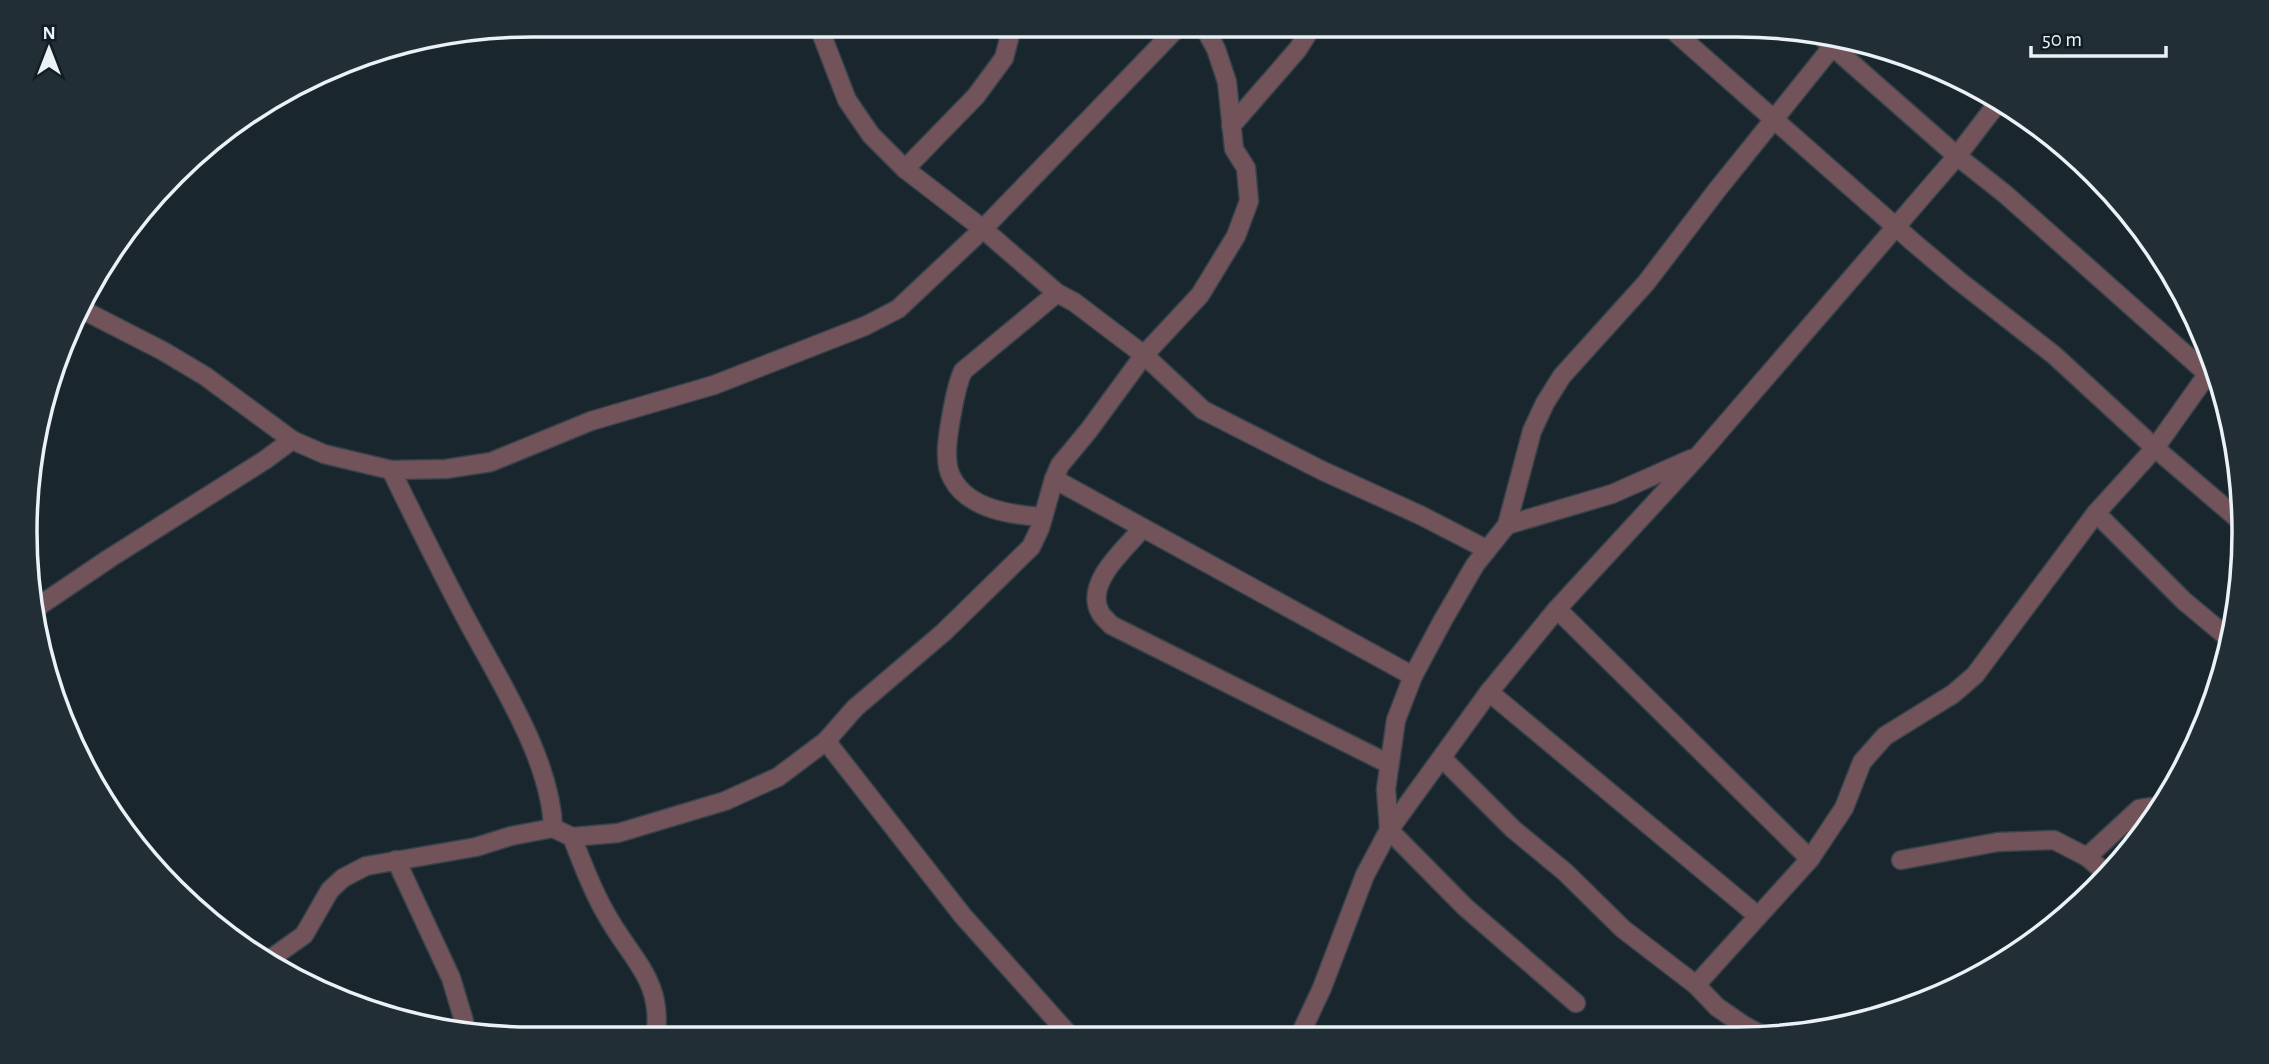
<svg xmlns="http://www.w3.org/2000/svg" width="2269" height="1064" font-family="'Alegreya Sans',sans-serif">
	<rect width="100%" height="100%" fill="#1a262e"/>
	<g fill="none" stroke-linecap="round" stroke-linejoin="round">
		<!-- street casing -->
		<g stroke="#37434a" stroke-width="21">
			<g id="street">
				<path d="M818,25L847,100L871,135L905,169L983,229L1057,293L1074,302L1144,355L1203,410L1323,471L1420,515L1486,549"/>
				<path d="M1667,25L1913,242L1958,280L2054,355L2155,448L2244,524"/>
				<path d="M1816,32L1957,156L2005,194L2220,385"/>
				<path d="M1231,126L1298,49L1313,25"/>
				<path d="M905,169L976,96L1004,58L1009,39L1007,25"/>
				<path d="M81,309L163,351L205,376L292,440L324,454L391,470L446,469L491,462L591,421L714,385L865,326L898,309L983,229L1180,25"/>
				<path d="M391,470C416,521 441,572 468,622C500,682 551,760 553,828"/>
				<path d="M1054,479L1413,676"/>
				<path d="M2096,513L2184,601L2232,641"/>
				<path d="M1043,517C1011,515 968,509 952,478C943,462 948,435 951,418C954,402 956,386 963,371L1057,293"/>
				<path d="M1507,525L1612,494L1691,459"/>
				<path d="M1143,528C1126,548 1084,583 1100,612C1102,617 1108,621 1111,625L1389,764"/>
				<path d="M1557,609L1810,859"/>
				<path d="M33,610L110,558L265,460L292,440"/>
				<path d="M1489,692L1758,916"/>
				<path d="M826,741L963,916L1072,1038"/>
				<path d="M1442,758L1513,829L1565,872L1623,929L1696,985L1717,1007L1743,1025L1762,1035"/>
				<path d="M572,837C582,862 591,888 605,912C630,959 665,980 655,1039"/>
				<path d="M2087,857L2139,809L2152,807L2159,808"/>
				<path d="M396,860L451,978L464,1021L461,1033"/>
				<path d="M1901,860L1998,842L2054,840L2087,857L2107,874"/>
				<path d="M266,962L304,935L330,890L343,878L366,866L476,847L511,836L553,828L572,837L618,833L725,801L778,777L826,741L855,708L944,632L1031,547L1040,528L1054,479L1060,465L1089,430L1144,355L1200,295L1236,236L1249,201L1246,168L1234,149L1227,82L1216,49L1203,25"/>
				<path d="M1696,985L1810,859L1844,808L1862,762L1885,736L1953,694L1975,675L2096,513L2155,448L2214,365"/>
				<path d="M1576,1003L1465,907L1389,830L1386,789L1396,720L1413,676L1443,620L1475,565L1507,525L1532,431L1545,403L1562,376L1646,283L1717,190L1841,36"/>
				<path d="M1299,1037L1322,988L1365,875L1389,830L1489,692L1557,609L1698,456L1957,156L2000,100"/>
			</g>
		</g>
		<!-- street -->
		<use href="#street" stroke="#73535a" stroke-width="18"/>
	</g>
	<!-- crop -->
	<path d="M0 0H2269V1064H0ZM532 37H1737A495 495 0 0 1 2232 532V532A495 495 0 0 1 1737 1027H532A495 495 0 0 1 37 532V532A495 495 0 0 1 532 37Z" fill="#222e35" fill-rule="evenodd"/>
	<path fill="none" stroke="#eaf2f7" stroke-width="3.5" d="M532 37H1737A495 495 0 0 1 2232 532V532A495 495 0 0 1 1737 1027H532A495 495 0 0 1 37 532V532A495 495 0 0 1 532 37Z"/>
	<!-- north arrow -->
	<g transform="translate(49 49)" stroke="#111d24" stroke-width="5" paint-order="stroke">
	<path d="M0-5L12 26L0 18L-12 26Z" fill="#eaf2f7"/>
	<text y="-10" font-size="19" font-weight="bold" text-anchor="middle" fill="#eaf2f7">N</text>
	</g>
	<!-- scale -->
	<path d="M2031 46v10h135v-10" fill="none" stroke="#eaf2f7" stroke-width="3.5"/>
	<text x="2042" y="46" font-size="21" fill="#eaf2f7" stroke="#111d24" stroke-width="5" paint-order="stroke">50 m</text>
</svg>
